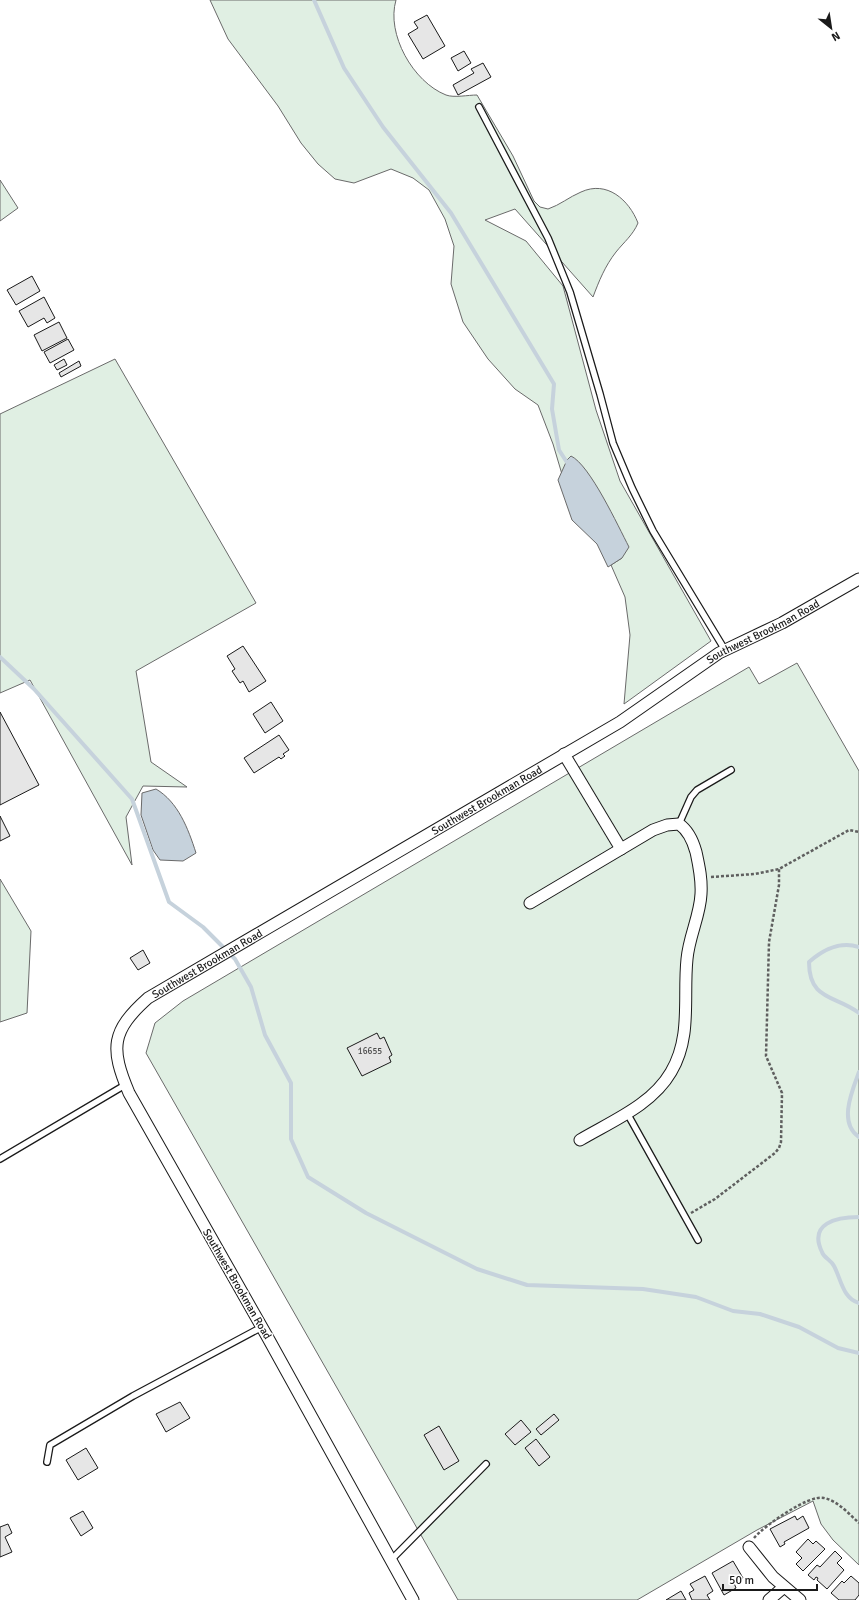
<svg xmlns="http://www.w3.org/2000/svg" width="859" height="1600" font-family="Signika,sans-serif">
	<rect width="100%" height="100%" fill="#fff"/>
	<!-- green -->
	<g fill="#e0efe3" stroke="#6a6a6a">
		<path d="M210,0H396C386,34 413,82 446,95C454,98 468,95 477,95L513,156L534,201L540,207L548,209C560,205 569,197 581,192C607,180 629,200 638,223C633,235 624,242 616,252C605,266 599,281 593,297L515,209L485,220L526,241L563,286L596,410L620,481L711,641L624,704L630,635L625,597L611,565L622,558L564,481L553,444L538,405L515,389L488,359L463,322L451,284L454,246L445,219L429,190L413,178L391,169L354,183L335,179L318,164L301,143L278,106L228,39Z"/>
		<path d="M0,180L18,208L0,221Z"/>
		<path d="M115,359L256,603L136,671L151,762L187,787L143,786L126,817L132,865L30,680L0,693V414Z"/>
		<path d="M797,663L859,771V1565L833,1540L821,1524L813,1501L757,1530L637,1600H458L146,1053L155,1023L183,1001L749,667L759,684Z"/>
		<path d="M0,879L31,931L27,1013L0,1022Z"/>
	</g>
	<!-- water -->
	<g fill="#c6d2dc" stroke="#6a6a6a">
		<path d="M571,456C590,465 618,526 629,547L622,558L608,567L597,544L572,520L558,480L567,460Z"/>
		<path d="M156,789C178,802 188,828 196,853L183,861L160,860L153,850L141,815L142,793Z"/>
	</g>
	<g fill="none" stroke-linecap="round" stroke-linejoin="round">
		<!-- stream -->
		<g stroke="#c6d2dc" stroke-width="4">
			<path d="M314,0L344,68L383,127L451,213L554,384L552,409L559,450L568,464"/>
			<path d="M0,657L34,689L132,799L169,902L203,927L235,959L251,987L265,1035L291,1083V1139L308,1177L366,1213L477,1269L527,1285L643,1289L696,1297L733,1311L760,1314L799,1327L838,1348L859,1353"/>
			<path d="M859,947C840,941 824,949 809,962C809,1001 836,995 859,1013"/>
			<path d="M859,1072C852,1091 838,1123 859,1137"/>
			<path d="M859,1217C837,1217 808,1223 822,1252C824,1258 831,1260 834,1266C841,1279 843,1299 859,1303"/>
		</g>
	</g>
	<!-- building -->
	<g fill="#e6e6e6" stroke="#1a1a1a">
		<path d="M427,15L445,46L423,59L408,34L418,28L414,22Z"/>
		<path d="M464,51L471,63L458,71L451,58Z"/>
		<path d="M483,63L491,77L458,95L453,85L474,73L471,69Z"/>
		<path d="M32,276L40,291L16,305L7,290Z"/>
		<path d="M44,297L55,318L47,323L44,318L28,327L19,311Z"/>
		<path d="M59,322L67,338L42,351L34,335Z"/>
		<path d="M68,339L74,350L50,363L44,352Z"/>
		<path d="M64,359L67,365L57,370L54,365Z"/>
		<path d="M79,361L81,366L61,377L59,373Z"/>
		<path d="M243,646L266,681L249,692L243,681L240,683L232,671L235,669L227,656Z"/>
		<path d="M271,702L283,721L265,733L253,714Z"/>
		<path d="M0,712L39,785L0,805Z"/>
		<path d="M279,735L289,750L283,754L285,756L281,759L279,757L254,773L244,758Z"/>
		<path d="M0,816L10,836L0,841Z"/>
		<path d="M143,950L150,963L138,970L130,958Z"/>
		<path d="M377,1033L380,1039L384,1037L392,1055L389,1057L391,1062L362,1076L347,1048Z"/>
		<path d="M180,1402L190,1418L166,1432L156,1414Z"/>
		<path d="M554,1414L559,1420L541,1435L536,1429Z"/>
		<path d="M521,1420L531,1432L515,1445L505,1434Z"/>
		<path d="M439,1426L459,1461L444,1470L424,1435Z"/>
		<path d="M536,1439L550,1457L539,1466L525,1448Z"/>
		<path d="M86,1448L98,1468L78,1480L66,1460Z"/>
		<path d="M83,1511L93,1528L81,1536L70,1518Z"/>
		<path d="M795,1516L797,1520L803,1516L809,1528L784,1542L785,1544L780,1547L770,1529Z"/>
		<path d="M8,1524L12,1533L5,1537L12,1552L0,1557V1527Z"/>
		<path d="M808,1539L813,1544L816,1541L825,1549L803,1571L796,1564L802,1558L796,1552Z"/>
		<path d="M835,1551L842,1558L837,1563L844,1570L827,1589L817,1580L818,1578L816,1577L814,1580L808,1575L817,1565L820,1567Z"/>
		<path d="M733,1561L743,1578L734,1583L736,1588L724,1595L712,1573Z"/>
		<path d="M705,1576L713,1591L707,1595L710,1600H692L689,1593L694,1590L690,1584Z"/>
		<path d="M851,1576L859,1583V1595L855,1600H839L831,1593L842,1581L844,1583Z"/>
		<path d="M681,1591L686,1600H666Z"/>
	</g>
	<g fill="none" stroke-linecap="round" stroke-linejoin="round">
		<!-- service casing -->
		<g stroke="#1a1a1a" stroke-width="8">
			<g id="service">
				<path d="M479,107L548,238L570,292L600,394L613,443L632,488L653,531L725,650"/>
				<path d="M679,824L691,797L697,790L731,770"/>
				<path d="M627,1113L698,1240"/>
				<path d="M0,1159L125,1085"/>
				<path d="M47,1462L50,1445L133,1396L262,1327"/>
				<path d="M391,1560L486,1464"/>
			</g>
		</g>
		<!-- minor casing -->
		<g stroke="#1a1a1a" stroke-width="13">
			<g id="minor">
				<path d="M564,754L621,849"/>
				<path d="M530,903L653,830L667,825L679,824C689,831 693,841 696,852C699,866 702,879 701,894C700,916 689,936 687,959C683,997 692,1037 671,1072C652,1105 612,1121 580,1140"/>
				<path d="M749,1547L773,1577L800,1600"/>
				<path id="s1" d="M413,1600L268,1338L129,1093C110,1048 111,1031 148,998L620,722L719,653L782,623L859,579"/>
				<path d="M769,1600L784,1587"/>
			</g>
		</g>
		<!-- path -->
		<g stroke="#5f5f5f" stroke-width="2.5" stroke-dasharray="3 2" stroke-linecap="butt">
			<path d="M711,877L755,874L779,869L849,830L859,832"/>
			<path d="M691,1213L715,1199L775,1153L779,1148L781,1142L782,1093L766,1056L769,942L779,885V869"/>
			<path d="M754,1538C764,1526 809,1494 824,1498C838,1501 849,1514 859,1523"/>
		</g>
		<!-- service -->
		<use href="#service" stroke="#fff" stroke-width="5.5"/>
		<!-- minor -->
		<use href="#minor" stroke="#fff" stroke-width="11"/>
	</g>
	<g text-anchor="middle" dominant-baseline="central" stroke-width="3" stroke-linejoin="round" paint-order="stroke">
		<!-- number labels -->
		<g font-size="9" fill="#4d4d4d">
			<text x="370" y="1051">16655</text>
		</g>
		<!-- street labels -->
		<g font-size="11" fill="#1a1a1a" stroke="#fff">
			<text stroke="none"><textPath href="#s1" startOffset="1405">Southwest Brookman Road</textPath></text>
			<text stroke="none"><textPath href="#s1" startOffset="1081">Southwest Brookman Road</textPath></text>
			<text stroke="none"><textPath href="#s1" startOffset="757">Southwest Brookman Road</textPath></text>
			<text transform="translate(237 1284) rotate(60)">Southwest Brookman Road</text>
		</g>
	</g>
	<!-- north arrow -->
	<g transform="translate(831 28) rotate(150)" stroke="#ffffff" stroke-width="3" paint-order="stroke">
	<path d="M0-3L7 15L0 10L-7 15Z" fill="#1a1a1a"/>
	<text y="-6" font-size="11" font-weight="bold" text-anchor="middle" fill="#1a1a1a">N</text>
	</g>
	<!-- scale -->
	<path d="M723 1584v6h94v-6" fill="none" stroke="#1a1a1a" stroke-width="2"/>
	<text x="729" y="1584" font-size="12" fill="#1a1a1a" stroke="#ffffff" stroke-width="3" paint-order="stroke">50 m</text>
</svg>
